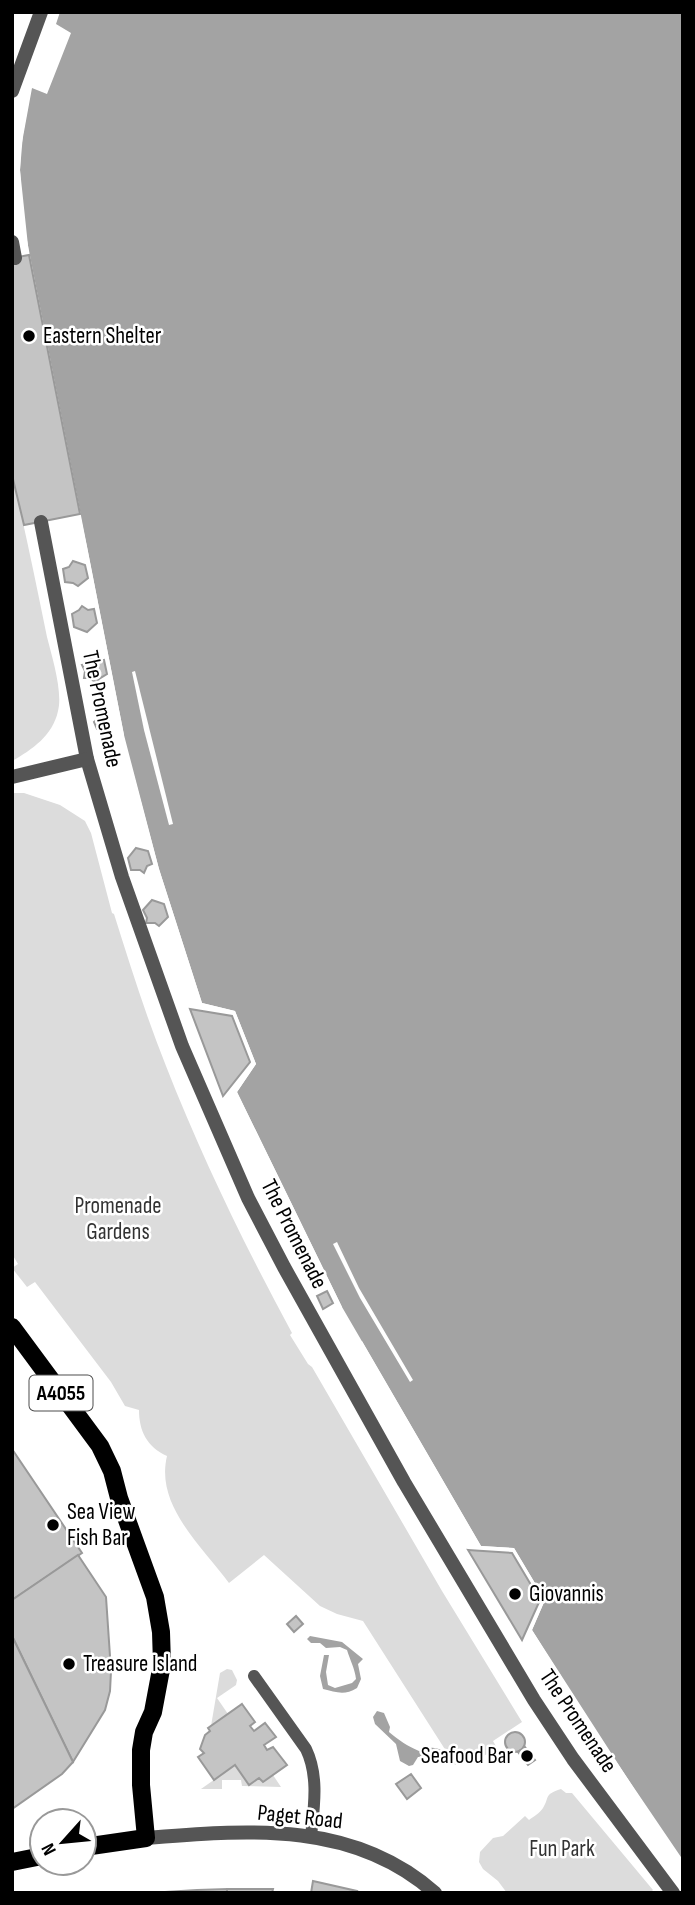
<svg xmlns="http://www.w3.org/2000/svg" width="695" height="1905" font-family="'Sofia Sans Condensed',sans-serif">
	<rect width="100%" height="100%" fill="#fff"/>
	<!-- green -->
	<g fill="#dcdcdc">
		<path d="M12,475C25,529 36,583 47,637C52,657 63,692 58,711C53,735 32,750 12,761Z"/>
		<path d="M12,793H24L60,805L85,821L91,833L112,913L114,914C130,965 146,1016 166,1066C202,1158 245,1246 292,1333L290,1335L308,1364L312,1367L442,1591L522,1722L493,1741L497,1748L477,1760L473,1754L455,1765L363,1621L337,1614L320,1606L264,1555L229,1583C202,1546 155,1506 167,1456C147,1447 139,1431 139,1410L125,1406L111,1382L35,1282L27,1287L12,1268L18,1264L12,1254L14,1225L12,1222Z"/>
		<path d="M227,1669L232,1670L237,1680L236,1685L217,1698L228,1714L211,1726L220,1673Z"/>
		<path d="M235,1765L249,1785L259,1778L263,1782L273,1775L281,1787L242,1786L241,1780H222V1789H201Z"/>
		<path d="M561,1789L566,1793H572L653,1890L650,1893H507L498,1881L483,1869L479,1862L480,1852L493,1838L503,1836L525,1816L529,1820C533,1817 540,1813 543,1808C550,1797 543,1795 561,1789Z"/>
	</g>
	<!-- water -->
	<g fill="#a3a3a3">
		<path d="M60,12H683V1860L588,1720L532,1630L545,1600L514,1548L481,1546L342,1307L237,1092L256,1064L235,1011L202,1003L159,869L124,735L23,220L20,170L21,148L32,88L47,94L71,33L56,24Z"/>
		<path d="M310,1636L342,1642L363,1659L358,1664L361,1679L357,1688C344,1696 336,1692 323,1689L320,1676L324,1655H329L326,1672L328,1685L335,1688L352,1683L356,1679C355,1669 350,1660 347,1650L340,1647L326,1648L320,1643H311L307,1639Z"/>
		<path d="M377,1711L384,1713L390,1727L389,1732C399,1740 407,1746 419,1751C428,1748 433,1746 441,1750L443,1756L418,1757L413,1765L409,1766L400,1761L396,1744L375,1724L373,1717Z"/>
	</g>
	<!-- pier -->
	<g fill="#fff">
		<path d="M32,84L23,134L20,170L29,255L26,256L16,170L23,112L28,86Z"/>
		<path d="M77,514H80L87,547L124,735L121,736Z"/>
		<path d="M135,671L173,824L169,825L144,730L132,672Z"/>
		<path d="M133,772L159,869L202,1003L235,1011L256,1064L237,1092L342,1307L339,1309L234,1093L252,1064L232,1014L199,1004L156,870L130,773Z"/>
		<path d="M337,1242L359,1288L413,1380L410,1382L360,1298L333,1244Z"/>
		<path d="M362,1341L481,1546L514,1548L545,1600L532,1630L662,1832L659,1834L528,1631L541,1600L512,1552L478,1548L358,1343Z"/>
	</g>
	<!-- building -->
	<g fill="#c4c4c4" stroke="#999" stroke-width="2">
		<path d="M29,255L80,514L24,525L12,475V258Z"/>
		<path d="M73,561L85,565L88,578L78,586L73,583L65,582L63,569L69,567Z"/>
		<path d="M82,606L88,610L94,609L97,623L87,632L74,627L72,614L79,610Z"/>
		<path d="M92,656L99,661L104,660L107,674L99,679L97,683L89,678H84L85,671L82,665L86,664Z"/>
		<path d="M100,716L108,718L110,726L104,731L97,729L94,722Z"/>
		<path d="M136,848L148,851L152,864L147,866L144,873L140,870H131L128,858Z"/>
		<path d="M152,900L164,904L168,917L159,926L155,923H146L147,918L143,910Z"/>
		<path d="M190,1009L232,1016L250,1062L223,1096Z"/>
		<path d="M327,1291L333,1303L323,1309L317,1296Z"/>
		<path d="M12,1449L82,1553L12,1600Z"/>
		<path d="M468,1550L512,1553L540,1600L522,1640Z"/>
		<path d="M78,1555L106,1597L111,1671L110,1691L105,1710L73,1762L12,1636V1600Z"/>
		<path d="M296,1616L303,1624L294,1632L287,1624Z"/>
		<path d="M12,1636L73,1762L62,1774L12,1809Z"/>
		<path d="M242,1704L255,1722L250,1726L254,1731L265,1723L276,1737L264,1745L267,1750L273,1747L287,1765L263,1782L259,1778L249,1785L235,1765L214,1780L198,1757L204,1753L200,1749L205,1735L210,1731L208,1728Z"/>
		<circle cx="515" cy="1742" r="10"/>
		<path d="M525,1747L535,1760L528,1765L518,1752Z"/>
		<path d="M411,1774L421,1788L407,1799L396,1784Z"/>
		<path d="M313,1881L357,1891L356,1893H311Z"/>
		<path d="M227,1889V1893L165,1892L197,1890Z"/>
		<path d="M227,1889H273L272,1893H227Z"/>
	</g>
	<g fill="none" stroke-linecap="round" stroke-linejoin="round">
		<!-- lane -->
		<path stroke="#555" stroke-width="12" d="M254,1676L306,1749C319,1776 314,1807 311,1836"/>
		<!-- street -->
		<g stroke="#555" stroke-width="14">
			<path d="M12,91L41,12"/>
			<path d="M12,242L15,258"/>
			<path d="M41,522L87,759L122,877L182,1046L248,1198L284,1267L404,1482L534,1700L573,1759L673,1893"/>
			<path d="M12,777L87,759"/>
			<path d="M146,1838C248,1830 353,1820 435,1893"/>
		</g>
		<!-- primary -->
		<g stroke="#000" stroke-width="18">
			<path d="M12,1327L100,1446L112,1471L119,1498L155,1597L161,1632L162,1664L153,1712L144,1732L141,1750V1785L146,1838L84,1847"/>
			<path d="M12,1862L42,1856"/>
		</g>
	</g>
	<!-- markers -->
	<g fill="#000" stroke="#fff" stroke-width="2.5">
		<circle cx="29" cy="336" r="7"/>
		<circle cx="53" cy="1525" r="7"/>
		<circle cx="515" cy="1594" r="7"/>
		<circle cx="69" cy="1664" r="7"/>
		<circle cx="527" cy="1756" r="7"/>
	</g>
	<g text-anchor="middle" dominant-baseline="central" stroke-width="5" stroke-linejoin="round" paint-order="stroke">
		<!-- shield labels -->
		<rect fill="#fff" stroke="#4c4c4c" stroke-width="2" x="29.5" y="1375.5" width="63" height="35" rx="5"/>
		<g font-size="21" font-weight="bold" fill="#000">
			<text x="61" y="1393">A4055</text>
		</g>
		<!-- poi labels -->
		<g font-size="23" fill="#000" stroke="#fff" text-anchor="start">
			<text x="43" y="336">Eastern Shelter</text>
			<text x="67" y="1512">Sea View<tspan x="67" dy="26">Fish Bar</tspan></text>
			<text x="529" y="1594">Giovannis</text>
			<text x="83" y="1664">Treasure Island</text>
			<text x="513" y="1756" text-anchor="end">Seafood Bar</text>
		</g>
		<!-- street labels -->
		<g font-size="23" fill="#000" stroke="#fff">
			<text transform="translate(102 709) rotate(78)">The Promenade</text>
			<text transform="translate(294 1234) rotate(63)">The Promenade</text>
			<text transform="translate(578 1721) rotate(56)">The Promenade</text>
			<text transform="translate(300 1817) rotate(6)">Paget Road</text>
		</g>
		<!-- park labels -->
		<g font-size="23" fill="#333" stroke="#fff">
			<text x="118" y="1206">Promenade<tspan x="118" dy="26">Gardens</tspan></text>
			<text x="562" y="1849">Fun Park</text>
		</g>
	</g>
	<!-- border -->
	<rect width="695" height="1905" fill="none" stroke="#000000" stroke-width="28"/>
	<!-- north arrow -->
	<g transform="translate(63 1842) rotate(243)"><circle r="33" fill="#ffffff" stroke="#999999" stroke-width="2"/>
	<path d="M0-5L12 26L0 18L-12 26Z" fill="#000000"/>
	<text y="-10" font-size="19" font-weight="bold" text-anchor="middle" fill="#000000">N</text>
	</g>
</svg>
